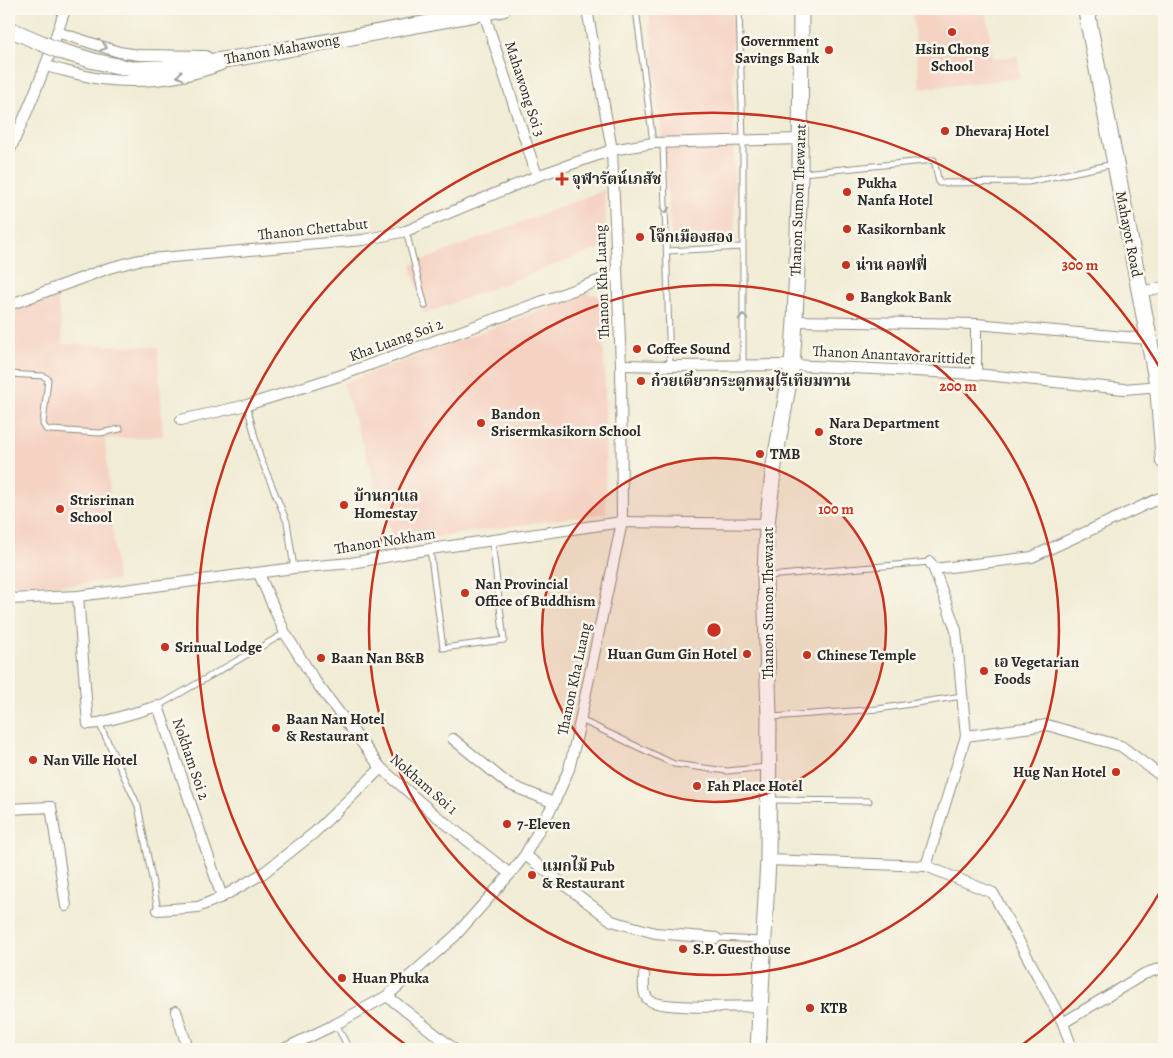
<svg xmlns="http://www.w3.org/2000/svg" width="1173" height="1058" font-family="Alegreya,'Noto Serif Thai',serif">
	<rect width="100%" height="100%" fill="#fbf7ec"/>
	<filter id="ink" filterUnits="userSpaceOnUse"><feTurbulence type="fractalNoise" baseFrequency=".02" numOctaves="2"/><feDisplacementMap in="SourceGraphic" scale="10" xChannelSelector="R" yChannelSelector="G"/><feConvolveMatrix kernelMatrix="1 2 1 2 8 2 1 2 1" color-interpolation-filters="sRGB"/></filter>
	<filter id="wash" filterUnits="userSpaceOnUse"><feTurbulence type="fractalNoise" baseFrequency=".0096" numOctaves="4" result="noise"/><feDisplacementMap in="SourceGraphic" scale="20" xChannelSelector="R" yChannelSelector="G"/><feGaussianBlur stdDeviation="1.12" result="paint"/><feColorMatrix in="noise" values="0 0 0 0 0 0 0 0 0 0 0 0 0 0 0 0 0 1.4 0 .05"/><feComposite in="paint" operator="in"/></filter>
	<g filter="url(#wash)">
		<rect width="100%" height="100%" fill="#f1ecd5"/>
		<!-- built -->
		<g fill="#f5d2c2">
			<path d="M649,9H732L735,240L672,244Z"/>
			<path d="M912,9H986L993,58L1018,56L1020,78L920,89Z"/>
			<path d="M604,190L608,245L424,314L411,265Z"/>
			<path d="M587,293L602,297L605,388L606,513L394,543L343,383Z"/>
			<path d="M57,295L63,344L158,347L163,436L105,439L117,580L71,585L9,584V314Z"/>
		</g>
	</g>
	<g filter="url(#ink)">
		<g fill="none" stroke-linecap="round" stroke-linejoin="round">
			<!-- lane casing -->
			<g stroke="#8e8c80" stroke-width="7">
				<g id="lane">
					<path d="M636,9L653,143"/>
					<path d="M739,9L743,140V366"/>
					<path d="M663,143L670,366"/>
					<path d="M803,173L934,160L939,183L1028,182L1114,164"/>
					<path d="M406,231L425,306"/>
					<path d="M667,251L742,247"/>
					<path d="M9,374L43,376L48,379L43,424L46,429L50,430L100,433L120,429"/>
					<path d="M247,405L260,457L287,522L294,568"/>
					<path d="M430,549L443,648L504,640L492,541"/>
					<path d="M768,576L930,562"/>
					<path d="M158,706L285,633"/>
					<path d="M772,717L878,709L962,696"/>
					<path d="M581,720L674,764L727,771L767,767"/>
					<path d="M99,723L138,806L158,910"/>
					<path d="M770,800L869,801"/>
					<path d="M716,938L763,940"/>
					<path d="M336,1024L349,1049"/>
				</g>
			</g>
			<!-- street casing -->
			<g stroke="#8e8c80" stroke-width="12">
				<g id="street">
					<path d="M484,13L537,176"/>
					<path d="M57,32L119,52L139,55L206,56"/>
					<path d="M45,66C63,70 82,76 101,79C142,84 183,79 221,65"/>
					<path d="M9,152C30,106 50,58 65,9"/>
					<path d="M1140,292L1164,287"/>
					<path d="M9,305L109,268L139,260L363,240L406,231L537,176L612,150L653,143L801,139"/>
					<path d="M795,321L976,324L1148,339"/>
					<path d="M621,365L670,366L792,365L976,374L1124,389L1161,386"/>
					<path d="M976,374V324"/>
					<path d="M181,420L247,405L339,376L617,274"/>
					<path d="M930,562L934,569L956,630L966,736L926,866L993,893L1063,1023L1072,1049"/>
					<path d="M934,569L1032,557L1164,496"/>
					<path d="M259,574L285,633L315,681L381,768L434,814L510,874"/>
					<path d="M78,596L88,724L99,723L158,706L222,897"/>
					<path d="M9,599L78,596L294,568L351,563L430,549L622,522L767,524"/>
					<path d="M966,736L1047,725L1121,746L1164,778"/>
					<path d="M453,739L508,784L554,803"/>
					<path d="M9,809L51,807L66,906"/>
					<path d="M525,855L612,921L655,933L716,938"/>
					<path d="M768,860L926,866"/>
					<path d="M158,910L198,907L222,897L262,874L314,833L381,768"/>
					<path d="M644,975C644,983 642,995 649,1000C661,1010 741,1006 760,1006"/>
					<path d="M387,996L454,1049"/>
					<path d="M176,1011L188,1049"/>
					<path d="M1063,1023L1144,974L1164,967"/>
					<path d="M284,1049L336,1024L387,996L455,936L510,874L525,855L554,803L569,769L576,740L622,522L621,365L612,150L587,9"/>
				</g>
			</g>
			<!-- secondary casing -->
			<g stroke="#8e8c80" stroke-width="17">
				<g id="secondary">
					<path d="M60,51L94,61L132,69L163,68L244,57L503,9"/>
					<path d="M758,1049L768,860L769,717L765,576L767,524L774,465L792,365L795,321L800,174L801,9"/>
				</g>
			</g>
			<!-- primary casing -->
			<g stroke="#8e8c80" stroke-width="18">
				<path id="primary" d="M1086,9L1158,387L1164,461"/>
			</g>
			<!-- lane -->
			<use href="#lane" stroke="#fff" stroke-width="5"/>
			<!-- street -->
			<use href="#street" stroke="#fff" stroke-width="10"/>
			<!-- secondary -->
			<use href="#secondary" stroke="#fff" stroke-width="15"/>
			<!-- primary -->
			<use href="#primary" stroke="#fff" stroke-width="16"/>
			<!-- secondary-bridge casing -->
			<g stroke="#8e8c80" stroke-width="17" stroke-linecap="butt">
				<path id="secondary-bridge" d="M9,29L60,51"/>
			</g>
			<!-- secondary-bridge -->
			<use href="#secondary-bridge" stroke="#fff" stroke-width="15"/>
		</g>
		<!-- one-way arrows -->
		<defs><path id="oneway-chevron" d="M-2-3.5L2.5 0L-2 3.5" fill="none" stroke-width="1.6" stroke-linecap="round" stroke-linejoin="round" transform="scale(1.25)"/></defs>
		<g stroke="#a0a0a0">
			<use href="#oneway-chevron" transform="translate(104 47) rotate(18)"/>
			<use href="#oneway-chevron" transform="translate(180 76) rotate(167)"/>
			<use href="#oneway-chevron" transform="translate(665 210) rotate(88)"/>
			<use href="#oneway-chevron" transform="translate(743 317) rotate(-90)"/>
		</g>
	</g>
	<!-- distance rings -->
	<circle cx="714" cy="630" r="172" fill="#c8321e" fill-opacity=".12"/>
	<g fill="none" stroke="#c8321e" stroke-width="2.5">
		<circle cx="714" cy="630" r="172"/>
		<circle cx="714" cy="630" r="345"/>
		<path d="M1164 885A517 517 0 0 1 1018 1048M410 1048A517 517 0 1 1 1164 375"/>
	</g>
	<!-- markers -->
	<g fill="#c8321e" stroke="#fbf7ec" stroke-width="2">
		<circle cx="952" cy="32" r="5"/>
		<circle cx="829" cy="50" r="5"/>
		<circle cx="945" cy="131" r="5"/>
		<path d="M559.5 171.5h5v5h5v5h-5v5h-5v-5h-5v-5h5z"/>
		<circle cx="847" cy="192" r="5"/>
		<circle cx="847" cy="229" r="5"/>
		<circle cx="640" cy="237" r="5"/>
		<circle cx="846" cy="265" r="5"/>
		<circle cx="850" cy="297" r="5"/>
		<circle cx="637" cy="349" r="5"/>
		<circle cx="641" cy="381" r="5"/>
		<circle cx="481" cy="423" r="5"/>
		<circle cx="819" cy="432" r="5"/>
		<circle cx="760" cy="454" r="5"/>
		<circle cx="344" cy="505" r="5"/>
		<circle cx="60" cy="509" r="5"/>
		<circle cx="465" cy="593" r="5"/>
		<circle cx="165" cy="647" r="5"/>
		<circle cx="747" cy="654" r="5"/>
		<circle cx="807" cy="655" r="5"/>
		<circle cx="321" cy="658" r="5"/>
		<circle cx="984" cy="671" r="5"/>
		<circle cx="276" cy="728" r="5"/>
		<circle cx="33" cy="760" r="5"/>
		<circle cx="1116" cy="772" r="5"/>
		<circle cx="697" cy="786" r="5"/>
		<circle cx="507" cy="824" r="5"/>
		<circle cx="532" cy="875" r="5"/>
		<circle cx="683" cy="949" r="5"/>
		<circle cx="342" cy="978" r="5"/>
		<circle cx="810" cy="1008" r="5"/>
	</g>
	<g text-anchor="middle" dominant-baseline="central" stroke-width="5" stroke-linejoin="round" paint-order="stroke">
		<!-- poi labels -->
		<g font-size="15" font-weight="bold" fill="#2b2b2b" stroke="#fbf7ec" text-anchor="start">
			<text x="819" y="41" text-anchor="end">Government<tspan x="819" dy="17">Savings Bank</tspan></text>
			<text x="952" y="49" text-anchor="middle">Hsin Chong<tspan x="952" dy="17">School</tspan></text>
			<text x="955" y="131">Dhevaraj Hotel</text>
			<text x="572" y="179">จุฬารัตน์เภสัช</text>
			<text x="857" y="183">Pukha<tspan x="857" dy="17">Nanfa Hotel</tspan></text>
			<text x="857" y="229">Kasikornbank</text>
			<text x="650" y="237">โจ๊กเมืองสอง</text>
			<text x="856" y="265">น่าน คอฟฟี่</text>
			<text x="860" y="297">Bangkok Bank</text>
			<text x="647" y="349">Coffee Sound</text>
			<text x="651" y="381">ก๋วยเตี๋ยวกระดูกหมูไร้เทียมทาน</text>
			<text x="491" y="414">Bandon<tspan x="491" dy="17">Srisermkasikorn School</tspan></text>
			<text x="829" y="423">Nara Department<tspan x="829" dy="17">Store</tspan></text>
			<text x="770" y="454">TMB</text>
			<text x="354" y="496">บ้านกาแล<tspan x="354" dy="17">Homestay</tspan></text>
			<text x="70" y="500">Strisrinan<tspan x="70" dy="17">School</tspan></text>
			<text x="475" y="584">Nan Provincial<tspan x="475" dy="17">Office of Buddhism</tspan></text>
			<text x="175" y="647">Srinual Lodge</text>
			<text x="737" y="654" text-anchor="end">Huan Gum Gin Hotel</text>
			<text x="817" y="655">Chinese Temple</text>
			<text x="331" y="658">Baan Nan B&amp;B</text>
			<text x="994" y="662">เอ Vegetarian<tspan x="994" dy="17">Foods</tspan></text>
			<text x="286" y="719">Baan Nan Hotel<tspan x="286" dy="17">&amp; Restaurant</tspan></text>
			<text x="43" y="760">Nan Ville Hotel</text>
			<text x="1106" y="772" text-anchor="end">Hug Nan Hotel</text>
			<text x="707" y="786">Fah Place Hotel</text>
			<text x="517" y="824">7-Eleven</text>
			<text x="542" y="866">แมกไม้ Pub<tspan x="542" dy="17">&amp; Restaurant</tspan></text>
			<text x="693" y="949">S.P. Guesthouse</text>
			<text x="352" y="978">Huan Phuka</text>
			<text x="820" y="1008">KTB</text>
		</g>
		<!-- street labels -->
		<g font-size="15" fill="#2b2b2b" stroke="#fbf7ec">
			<text transform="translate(282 49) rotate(-10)">Thanon Mahawong</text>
			<text transform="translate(525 89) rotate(72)">Mahawong Soi 3</text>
			<text transform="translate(798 200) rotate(-88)">Thanon Sumon Thewarat</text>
			<text transform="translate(313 229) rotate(-6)">Thanon Chettabut</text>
			<text transform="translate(1129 234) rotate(79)">Mahayot Road</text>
			<text transform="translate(602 282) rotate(-92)">Thanon Kha Luang</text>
			<text transform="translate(396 340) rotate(-20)">Kha Luang Soi 2</text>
			<text transform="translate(894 355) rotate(3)">Thanon Anantavorarittidet</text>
			<text transform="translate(385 541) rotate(-9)">Thanon Nokham</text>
			<text transform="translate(768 603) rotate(-90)">Thanon Sumon Thewarat</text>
			<text transform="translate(574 679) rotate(-78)">Thanon Kha Luang</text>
			<text transform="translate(191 759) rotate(71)">Nokham Soi 2</text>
			<text transform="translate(424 784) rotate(41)">Nokham Soi 1</text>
		</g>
	</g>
	<circle cx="714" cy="630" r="8" fill="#c8321e" stroke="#fbf7ec" stroke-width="2.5"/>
	<g font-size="15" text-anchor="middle" font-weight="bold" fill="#c8321e" stroke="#fbf7ec" stroke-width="5" stroke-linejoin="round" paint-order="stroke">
		<text x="1080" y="270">300 m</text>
		<text x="958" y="391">200 m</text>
		<text x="836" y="514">100 m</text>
	</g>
	<!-- margin -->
	<rect width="1173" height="1058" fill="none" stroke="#fbf7ec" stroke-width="30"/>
</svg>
